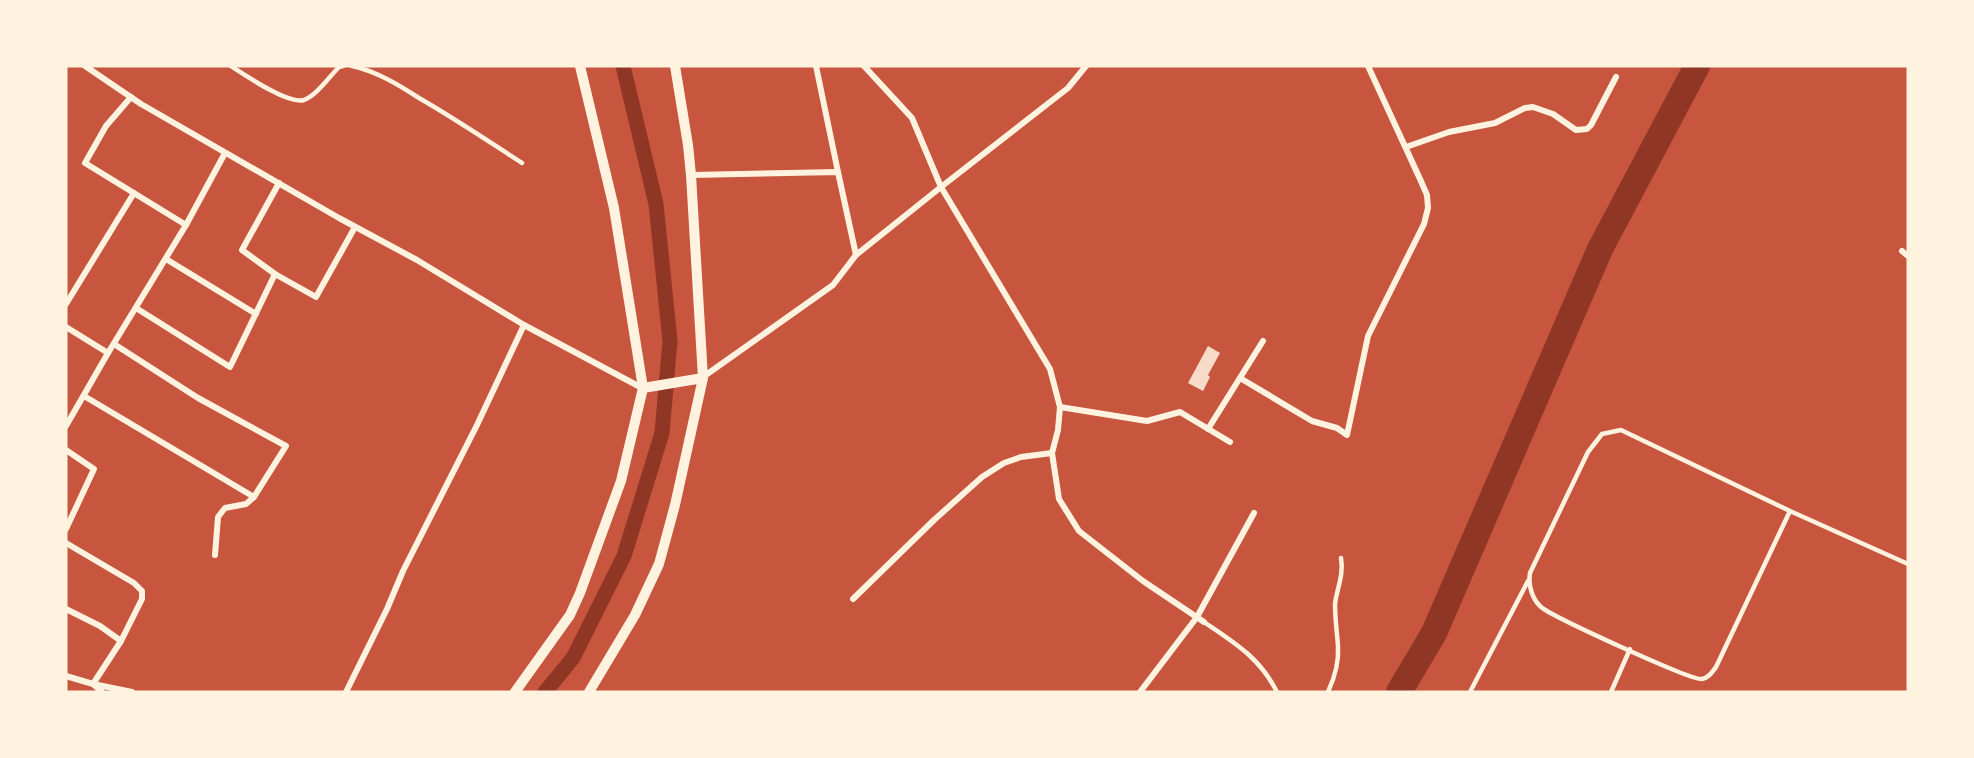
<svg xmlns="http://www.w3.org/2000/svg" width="1974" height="758" font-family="'Work Sans',sans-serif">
	<rect width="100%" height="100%" fill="#c8553d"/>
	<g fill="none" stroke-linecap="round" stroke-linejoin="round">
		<!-- canal -->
		<path stroke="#8f3625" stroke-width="15" d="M545,692L573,658L624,556L662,433L670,341L656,204L623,66"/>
		<!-- river -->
		<path stroke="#8f3625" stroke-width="26" d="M1399,692L1434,633L1600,249L1697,66"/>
	</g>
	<!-- building -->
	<path fill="#f7dbc8" d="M1208,346L1220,353L1208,375L1210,377L1203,391L1188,383Z"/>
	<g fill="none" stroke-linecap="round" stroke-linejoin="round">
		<!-- service -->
		<g stroke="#fff3e0" stroke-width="4.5">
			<path d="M231,66C245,75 288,105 304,100C317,95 329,77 339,67L343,66"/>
			<path d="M352,66C376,71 399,85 419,98C454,118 488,141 522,163"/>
			<path d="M1790,511L1716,667C1712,672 1709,678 1702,679C1692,681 1553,617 1541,607C1532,599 1528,585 1530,573L1588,452L1602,434L1621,430L1790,511L1908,564"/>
			<path d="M1204,622C1235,643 1260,658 1277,692"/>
			<path d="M1328,692C1334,679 1339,661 1338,646C1337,632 1335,619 1335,604C1337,588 1344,575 1341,558"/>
			<path d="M1470,692L1528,581"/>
			<path d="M1611,692L1630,649"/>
		</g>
		<!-- minor -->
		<g stroke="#fff3e0" stroke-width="6">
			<path d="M85,66L141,104L339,218L417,260L524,325L642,388"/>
			<path d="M816,66L838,172"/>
			<path d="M864,66L912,118L941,187L1068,88L1086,66"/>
			<path d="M131,97L106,126L85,163L186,225L225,153"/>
			<path d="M1406,147L1449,132L1495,123L1525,108L1533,107L1553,114L1576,130L1587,129L1591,125L1616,77"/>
			<path d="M691,175L838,172L856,255"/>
			<path d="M1902,251L1908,256"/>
			<path d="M166,259L256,314"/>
			<path d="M275,274L242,250L279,183"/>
			<path d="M66,304L134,193"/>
			<path d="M136,308L230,367L275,274L316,297L355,227"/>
			<path d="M66,327L108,353"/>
			<path d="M114,344L198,398L286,446L254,497L246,504L225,508L218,517L215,555"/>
			<path d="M703,377L833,285L856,255L941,187L1050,369L1060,407L1058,430L1052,453L1059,499L1079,531L1143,581L1204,622"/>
			<path d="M1240,378L1312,421L1337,428L1347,435L1368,336L1424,224L1428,208L1427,195L1420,179L1368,66"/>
			<path d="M84,396L254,497"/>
			<path d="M1060,407L1147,421L1180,412L1230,442"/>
			<path d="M66,426L108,353L186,225"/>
			<path d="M1208,429L1263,341"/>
			<path d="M66,450L94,469L66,529"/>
			<path d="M66,543L134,583L142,591V599L121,641"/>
			<path d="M853,599L934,520L982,477L1004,463L1021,457L1052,453"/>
			<path d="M66,609L100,626L121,641L93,684L102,692"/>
			<path d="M66,676L93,684L132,692"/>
			<path d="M346,692L387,609L403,571L477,425L524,325"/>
			<path d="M1140,692L1197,617L1254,513"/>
		</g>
		<!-- tertiary -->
		<g stroke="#fff3e0" stroke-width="10">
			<path d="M643,388L703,378"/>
			<path d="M515,692L570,615L580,593L621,481L643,388L614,208L580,66"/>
			<path d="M589,692L635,615L659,564L675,505L703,378L691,175L688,145L675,66"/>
		</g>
	</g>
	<!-- border -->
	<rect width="1974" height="758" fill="none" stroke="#fff3e0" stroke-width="135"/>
</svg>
